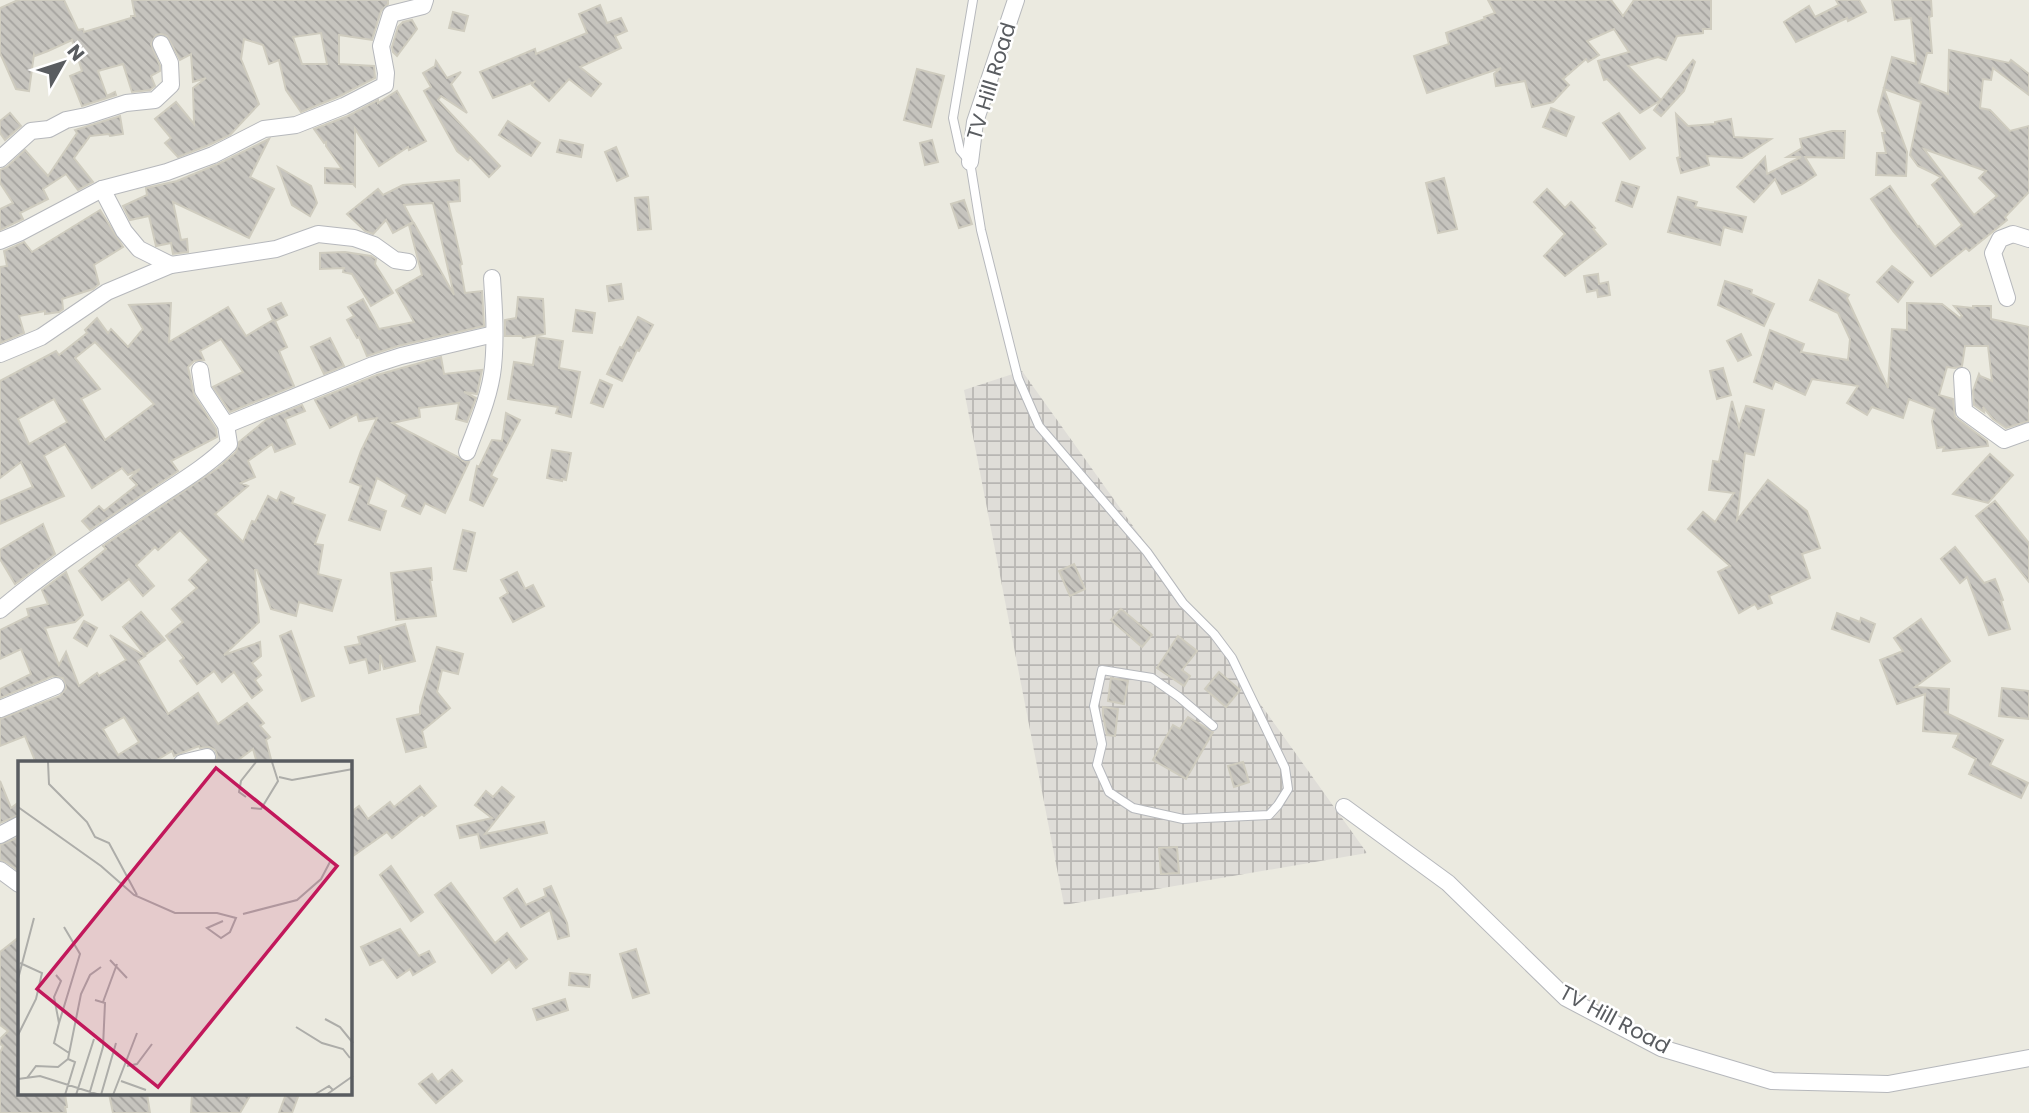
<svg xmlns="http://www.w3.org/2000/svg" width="2029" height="1113" font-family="Poppins,sans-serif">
	<defs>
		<pattern id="industrial-grid" width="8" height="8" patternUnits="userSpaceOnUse" patternTransform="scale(1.75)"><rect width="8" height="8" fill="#dfddd8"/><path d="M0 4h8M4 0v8" fill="none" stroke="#b8b6b3"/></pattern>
		<pattern id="building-back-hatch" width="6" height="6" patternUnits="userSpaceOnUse" patternTransform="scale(1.75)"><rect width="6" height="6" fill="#c6c4be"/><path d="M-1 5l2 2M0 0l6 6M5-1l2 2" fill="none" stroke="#a4a29e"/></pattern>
	</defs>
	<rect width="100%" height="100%" fill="#ebeae0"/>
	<!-- industrial -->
	<path fill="url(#industrial-grid)" d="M1022,371L1367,853L1064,905L964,390Z"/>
	<!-- building -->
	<g fill="url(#building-back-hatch)" stroke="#cfccbf" stroke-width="2" fill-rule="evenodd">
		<path d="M18,0H64L78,30L83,29L84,32L131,18V16H135L132,0H388V4L381,11L372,40L339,35V64L374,66L375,78L340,96L301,112L286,90L279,60L269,64L263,45L244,39L241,59L259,104L230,135L209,145L178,157L165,143L171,138L155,119L176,102L194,124L193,88L206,78L193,82L191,54L180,60L167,36L161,34L156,35L151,44L160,66V71L151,76L155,86L150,90L132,92L123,64L98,71L107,96L115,92L116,95L82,106L70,76L82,71L72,40L48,51L35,56L34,54L29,91L16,89L0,53V8ZM321,33L327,64H302L293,37Z"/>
		<path d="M1488,0H1611L1623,16L1634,0H1711V29H1703V33L1677,36L1666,60L1658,57L1628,66L1661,100L1693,60L1695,62L1684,91L1661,116L1654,110L1661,100L1640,113L1607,79L1604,80L1598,61L1629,52L1614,29L1587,41L1599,55L1588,62L1586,59L1563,79L1569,85L1553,102L1532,107L1525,81L1496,86L1494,74L1501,68L1427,93L1414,56L1449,44L1446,33L1485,19L1484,17L1495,13Z"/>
		<path d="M1836,0H1859L1866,12L1848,21L1847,18L1796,42L1784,22L1809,6L1815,17L1839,5Z"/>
		<path d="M1892,0H1931L1932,16L1929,17L1932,53H1927L1919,83L1948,94L1949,50L2009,63L2011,60L2029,74V95L1993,68L1991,80L1983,79L1980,108L1990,110L2010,131L2029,126V192L2005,217L2007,220L1969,251L1966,248L1931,276L1893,231L1871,199L1890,186L1918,227L1919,226L1935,247L1962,225L1932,185L1941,177L1918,166L1910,155L1921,102L1884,89L1907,152L1906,176L1876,175L1877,153H1886L1882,133H1885L1878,111L1892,57L1916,64L1911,18L1895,20ZM1924,149L1986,171L1979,178L1997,196L1974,215Z"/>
		<path d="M600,5L607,23L621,18L627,31L615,36L621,48L580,67L601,84L591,96L569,79L549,101L532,85L534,82L493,98L480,72L535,49L536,54L587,33L579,14Z"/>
		<path d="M453,12L468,16L464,31L449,28Z"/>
		<path d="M412,20L417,29L397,56L393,52L392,47L398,27L403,22Z"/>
		<path d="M436,61L447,78L461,72L451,84L467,113L441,96L438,100L500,166L489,177L470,157L468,160L457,151L424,91L431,87L423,73L435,66Z"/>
		<path d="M917,69L944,76L931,127L904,120Z"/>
		<path d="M397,91L426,141L409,150L408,147L379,166L355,129V186L353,184L325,183V168L342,169L326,146V142L324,143L314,129L348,116L378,100V103Z"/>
		<path d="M1551,108L1574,117L1566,136L1543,127Z"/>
		<path d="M10,113L21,126L5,140L0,133V121Z"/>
		<path d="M1619,113L1645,148L1630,159L1603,123Z"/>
		<path d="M1676,114L1688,126L1715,124V122L1731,119L1734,137L1771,139L1742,158L1707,156L1709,165L1681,173L1677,158L1680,157Z"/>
		<path d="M120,116L123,134L110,136L109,134L90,136L74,158L93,182L78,190L66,174L43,189L48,199L20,213L23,219L0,230V209L13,203L0,183V170L7,167L25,150L48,176L77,133L75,130Z"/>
		<path d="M508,121L540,143L531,156L499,135Z"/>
		<path d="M1832,131H1845L1844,158L1805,157L1816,175L1801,185L1782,194L1775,179L1754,202L1737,187L1765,157L1767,174L1801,157H1787L1802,148L1800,139Z"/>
		<path d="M269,139L250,177L274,189L249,238L173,202L181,240L187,239L188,252L173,254L171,243L156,246L149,216L130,220L123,206L147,195L146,188L177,181L218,164Z"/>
		<path d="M560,140L583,145L581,157L557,152Z"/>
		<path d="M932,140L938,162L925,165L920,143Z"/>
		<path d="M616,147L628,176L617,181L605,152Z"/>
		<path d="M278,167L311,186L317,203L310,216L292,205Z"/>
		<path d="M1444,178L1457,229L1438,233L1426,183Z"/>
		<path d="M459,180L460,201L448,202L462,264L460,265L465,293L482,291L484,326L398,346L367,356L359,337L357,338L347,320L354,316L348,307L363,299L379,329L414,322L396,290L422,275L409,225L414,223L454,295L433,203L404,205L413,222L393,233L386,220L373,234L365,231L347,214L378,189L383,195L403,185Z"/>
		<path d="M1622,182L1639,187L1632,207L1616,201Z"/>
		<path d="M1547,189L1565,208L1571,202L1595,228L1593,229L1606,244L1565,276L1544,256L1565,234L1534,202Z"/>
		<path d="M648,197L651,229L638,230L635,198Z"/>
		<path d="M1678,197L1697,202L1695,207L1746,217L1742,232L1724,227L1720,245L1668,232Z"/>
		<path d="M964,200L972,224L959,228L951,204Z"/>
		<path d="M100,210L123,247L94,265L99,284L93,289L62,299L63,309L59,312L45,314V311L19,316L24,333L0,343V267L7,266L4,251L24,242L32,252Z"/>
		<path d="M345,252L371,256L376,259L375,264L393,293L371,306L352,274L343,272L344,268L320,269V253Z"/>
		<path d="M1892,266L1913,282L1898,302L1877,282Z"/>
		<path d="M1598,274L1599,284L1608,282L1610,295L1598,297L1597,290L1587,292L1584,276Z"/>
		<path d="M1819,280L1849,295L1847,298L1888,388L1892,329L1907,330V303L1942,304L1960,318L1962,316L1954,306L1973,308V306H1991V319L2029,327V421L2006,428L1993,419L1983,407L1984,412L1974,405L1973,391L1979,374L1980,376L1992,381L1988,346H1965L1962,366L1955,368L1947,367L1939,395L1953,399L1955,417L1987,441L1988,446L1943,451L1944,447L1937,448L1932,421L1935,409L1909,399L1903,418L1872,407L1867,415L1847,403L1858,386L1812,379L1805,395L1775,381L1772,389L1754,382L1770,330L1804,344L1801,352L1848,360L1850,339L1838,313L1810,300Z"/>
		<path d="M1725,281L1752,290L1751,294L1774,304L1764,326L1718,305Z"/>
		<path d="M621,284L623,299L609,301L607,286Z"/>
		<path d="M518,297L543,299L545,334L523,338L522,336H505V320L516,318Z"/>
		<path d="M171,303L169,342L228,307L246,336L273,320L268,309L281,303L287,315L275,321L287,347L279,351L294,386L230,412L213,387L243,372L221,339L200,351L204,360L194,361L188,367L194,395L216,429L217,437L171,461L178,471L90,530L82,521L99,506L104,511L137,485L130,478L140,469L128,475L122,468L92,488L65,444L44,456L64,496L0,524V501L33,487L21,462L0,478V381L56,351L59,355L87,333L85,330L97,318L108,333L111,329L128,347L143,329L129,305ZM95,342L154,404L105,440L81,399L100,389L75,358ZM54,399L67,422L29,444L18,419Z"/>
		<path d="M576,310L595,313L592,333L573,331Z"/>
		<path d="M638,317L653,325L639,351L637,350L622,381L607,374L620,347L622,348Z"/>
		<path d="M1741,334L1751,355L1738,361L1727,341Z"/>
		<path d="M537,337L563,341L559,368L580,372L571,417L556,413L558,407L508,399L514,362L533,365Z"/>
		<path d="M330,338L344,366L324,374L311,347Z"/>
		<path d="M441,357L444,374L482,370L477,394L464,392L476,398L467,422L456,419L459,403L419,408L420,417L392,423L458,457L463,461L469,462L445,513L425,503L420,514L402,506L407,495L377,478L368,504L386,511L380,530L349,520L361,486L350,482L361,451L377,418L359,421L357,414L330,428L315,400L377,375Z"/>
		<path d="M1723,368L1731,395L1717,399L1710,371Z"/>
		<path d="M600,380L612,385L603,407L591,403Z"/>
		<path d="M1732,401L1739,427L1746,406L1764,410L1754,455L1745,453L1737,520L1768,480L1807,511L1820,548L1802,554L1810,578L1769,596L1772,603L1758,609L1755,604L1739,613L1718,572L1730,566L1688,529L1703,512L1715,522L1734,493L1709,490L1713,461L1719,462Z"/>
		<path d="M302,405L305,411L285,419L295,444L275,452L272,444L248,461L255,477L241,483L248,486L215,514L243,542L252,521L255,522L268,496L277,501L281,492L294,498L292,503L325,515L315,544L323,545L318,574L341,580L332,611L299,602L296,616L271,609L257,570H255L259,622L224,655L260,642L261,656L252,663L261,675L255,680L262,690L252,698L234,672L222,682L214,671L197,684L180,661L184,658L166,636L183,622L172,609L197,588L189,580L209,560L180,530L158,550L155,547L136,565L154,586L143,596L129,579L102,600L79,571L106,549L103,546L218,468L236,452L239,442L267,419Z"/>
		<path d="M506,413L520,420L491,476L497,479L483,506L470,500L477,466L479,467L492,440L502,441Z"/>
		<path d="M552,450L571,453L566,480L562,479V481L547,478Z"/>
		<path d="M1990,454L2013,475L1988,503L1953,494Z"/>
		<path d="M1995,501L2029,543V582L1976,516Z"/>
		<path d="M43,524L55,554L15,584L0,559V550Z"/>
		<path d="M463,530L475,533L466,571L454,569Z"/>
		<path d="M1955,547L1984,583L1995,579L2003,600L2001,601L2010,629L1989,635L1967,577L1960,583L1941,559Z"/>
		<path d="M1074,564L1085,589L1070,596L1059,571Z"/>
		<path d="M431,568L432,580H430L436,616L396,620L391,573Z"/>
		<path d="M66,572L83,615L75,622L45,628L59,665L66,652L79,686L97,673L99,676L126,660L110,635L145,656L138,661L168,714L198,693L218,724L247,703L264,723L260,726L270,737L266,740L272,763H257L253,749L234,763H215L217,755L215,750L209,747L200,748L199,746L174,756L172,751L152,763H36L25,736L0,746V719L60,696L66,688L63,678L53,676L0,698V689L31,674L21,649L0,659V630L29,616L27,609L48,604L42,590ZM124,717L139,742L118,755L103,729Z"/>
		<path d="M517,572L525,589L533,585L544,606L513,622L500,598L508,593L501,580Z"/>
		<path d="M1121,609L1152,635L1142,647L1111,620Z"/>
		<path d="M141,612L165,640L145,655L123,627Z"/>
		<path d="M1837,613L1860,622L1861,618L1875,624L1869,642L1832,629Z"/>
		<path d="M1921,619L1950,661L1915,687L1949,689L1948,712H1944L2003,740L1990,765L2028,783L2021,798L1969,774L1976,759L1953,747L1959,734L1923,731L1925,694L1897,704L1880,660L1903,651L1894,638Z"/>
		<path d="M84,621L97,628L87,646L74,638Z"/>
		<path d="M405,624L415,661L384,669L380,655V670L369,673L366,659L350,663L345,647L360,644L358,637Z"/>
		<path d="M291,631L314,696L302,701L280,636Z"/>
		<path d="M1178,636L1197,651L1182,670L1190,676L1184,686L1157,668Z"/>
		<path d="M437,647L463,654L458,674L442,670L437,692L450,708L422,731L426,747L406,752L397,719L420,714V707Z"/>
		<path d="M1219,672L1240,690L1226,707L1205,689Z"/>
		<path d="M1111,678L1128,681L1124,704L1108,701Z"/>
		<path d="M2002,688L2029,691V719L1999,716Z"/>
		<path d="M1103,707L1118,709L1115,736L1107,735L1103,715Z"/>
		<path d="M1188,717L1213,732L1186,779L1153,760L1173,725L1180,729Z"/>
		<path d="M1243,762L1249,782L1234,787L1228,766Z"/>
		<path d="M0,781L11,808L19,802V815L0,823Z"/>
		<path d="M420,786L436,806L424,816L422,814L392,838L387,832L350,858V813L359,806L368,819L390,802L394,807Z"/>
		<path d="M502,787L514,797L485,834L544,822L547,833L481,848L478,834L460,838L457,826L492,818L475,805L486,791L493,797Z"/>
		<path d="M19,837V871L6,862L0,860V845Z"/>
		<path d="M1177,847L1179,873L1161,874L1159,848Z"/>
		<path d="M391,866L423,912L411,921L380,875Z"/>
		<path d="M451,883L495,943L507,933L527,959L516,968L509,959L492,973L435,895Z"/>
		<path d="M551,886L567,923L569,936L558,939L550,910L521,927L504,898L517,889L526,905L546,896L544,889Z"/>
		<path d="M400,929L419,956L429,951L435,962L413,975L410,969L397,978L383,959L370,965L361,947Z"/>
		<path d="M19,937V1094H65L67,1107H65L66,1113H0V1053L3,1046L0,1044V1039L8,1031L0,1025V952Z"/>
		<path d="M636,949L649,993L633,998L620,954Z"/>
		<path d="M570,973L590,975L589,987L569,985Z"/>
		<path d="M565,999L568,1010L537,1020L533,1009Z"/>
		<path d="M452,1070L462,1081L436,1103L419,1084L432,1074L438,1082Z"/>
		<path d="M109,1094H147L150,1113H113Z"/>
		<path d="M192,1094H251L240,1113H191Z"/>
		<path d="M286,1094H299L292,1113H279Z"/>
	</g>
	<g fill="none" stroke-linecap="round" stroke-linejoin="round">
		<!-- service casing -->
		<g stroke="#b6b8bc" stroke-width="10">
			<path id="service" d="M973,0L953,118L960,150L970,162L981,230L1018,378L1039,426L1147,552L1183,603L1214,634L1232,658L1285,768L1288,789L1278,805L1269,815L1183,819L1133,808L1109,792L1097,765L1102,744L1094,706L1102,670L1152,678L1179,697L1213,726"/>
		</g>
		<!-- minor casing -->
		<g stroke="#b6b8bc" stroke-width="18">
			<g id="minor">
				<path d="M0,159L31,131L49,129L66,120L86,116L126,103L155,100L171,85L170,63L161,44"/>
				<path d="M970,162L975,122L1016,0"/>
				<path d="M102,189L124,231L139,249L171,265"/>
				<path d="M0,241L19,233L102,189L167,172L213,155L264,129L296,125L344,106L385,85L386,73L381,46L391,14L423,6L425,0"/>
				<path d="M2007,298L1993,253L2000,239L2013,234L2029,239"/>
				<path d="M0,354L41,337L107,292L171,265L276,249L318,234L354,238L374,245L395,260L408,262"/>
				<path d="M1962,376L1964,411L2004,440L2029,431"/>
				<path d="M226,425L373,365L401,356L494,334"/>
				<path d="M467,452C477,425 490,396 493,367C496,337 494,308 492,278"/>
				<path d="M0,610C47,570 99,536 150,502C175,485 208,466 229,444L226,425L203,390L200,370"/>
				<path d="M0,709L56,686"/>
				<path d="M182,763L207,757"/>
				<path d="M1344,807L1448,883L1566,998L1661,1048L1772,1081L1888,1084L2029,1058"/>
				<path d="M0,835L19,825"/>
				<path d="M0,870L19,884"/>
			</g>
		</g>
		<!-- service -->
		<use href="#service" stroke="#fff" stroke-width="8"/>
		<!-- minor -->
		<use href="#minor" stroke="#fff" stroke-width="16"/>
	</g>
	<g text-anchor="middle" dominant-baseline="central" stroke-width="5" stroke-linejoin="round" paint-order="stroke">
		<!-- street labels -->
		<g font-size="21" fill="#595c60" stroke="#fff">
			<text transform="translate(991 81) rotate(-73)">TV Hill Road</text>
			<text transform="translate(1615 1019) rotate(28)">TV Hill Road</text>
		</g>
	</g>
	<!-- overview -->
	<g transform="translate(18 761)">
		<rect width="334" height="334" fill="#ebeae0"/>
		<path fill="none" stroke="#adada9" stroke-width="2" d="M30,1L31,23L69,61L77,76L91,82L119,134M261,16L274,19L335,8M228,36L221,31L223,20L238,1M0,46L83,105L116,134L157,152H199L218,157L212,171L203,177L189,167L205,160M233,47L243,48L260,20L254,1M225,153L279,139L303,118L313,99M92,199L109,217M38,214L43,220L36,236L41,262L36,282L51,292M0,218L16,157M85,241L99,203M307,258L322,266L335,282M41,262L62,193L46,166M278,266L304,282L325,288L332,297M0,274L18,238L24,212L2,202M109,305L119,303L134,283M9,317L18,305L40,306L50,298L63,233L72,214L83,206M0,318L22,315L82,334M103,320L128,329M47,334L57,301L50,298M58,334L76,278M71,334L85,286L87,242L77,239M83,334L98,282M95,334L119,272M296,334L311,325L315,329M308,334L335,315"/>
		<path fill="#c2185b" fill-opacity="0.15" stroke="#c2185b" stroke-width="3.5" d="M198,7L319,105L140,326L19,228Z"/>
		<rect width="334" height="334" fill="none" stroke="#595c60" stroke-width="3.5"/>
	</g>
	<!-- north arrow -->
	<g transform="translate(63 63) rotate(51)" stroke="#ffffff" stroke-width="5" paint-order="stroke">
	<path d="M0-5L12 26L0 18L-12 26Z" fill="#595c60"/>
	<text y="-10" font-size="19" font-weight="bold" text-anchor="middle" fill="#595c60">N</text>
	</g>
</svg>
